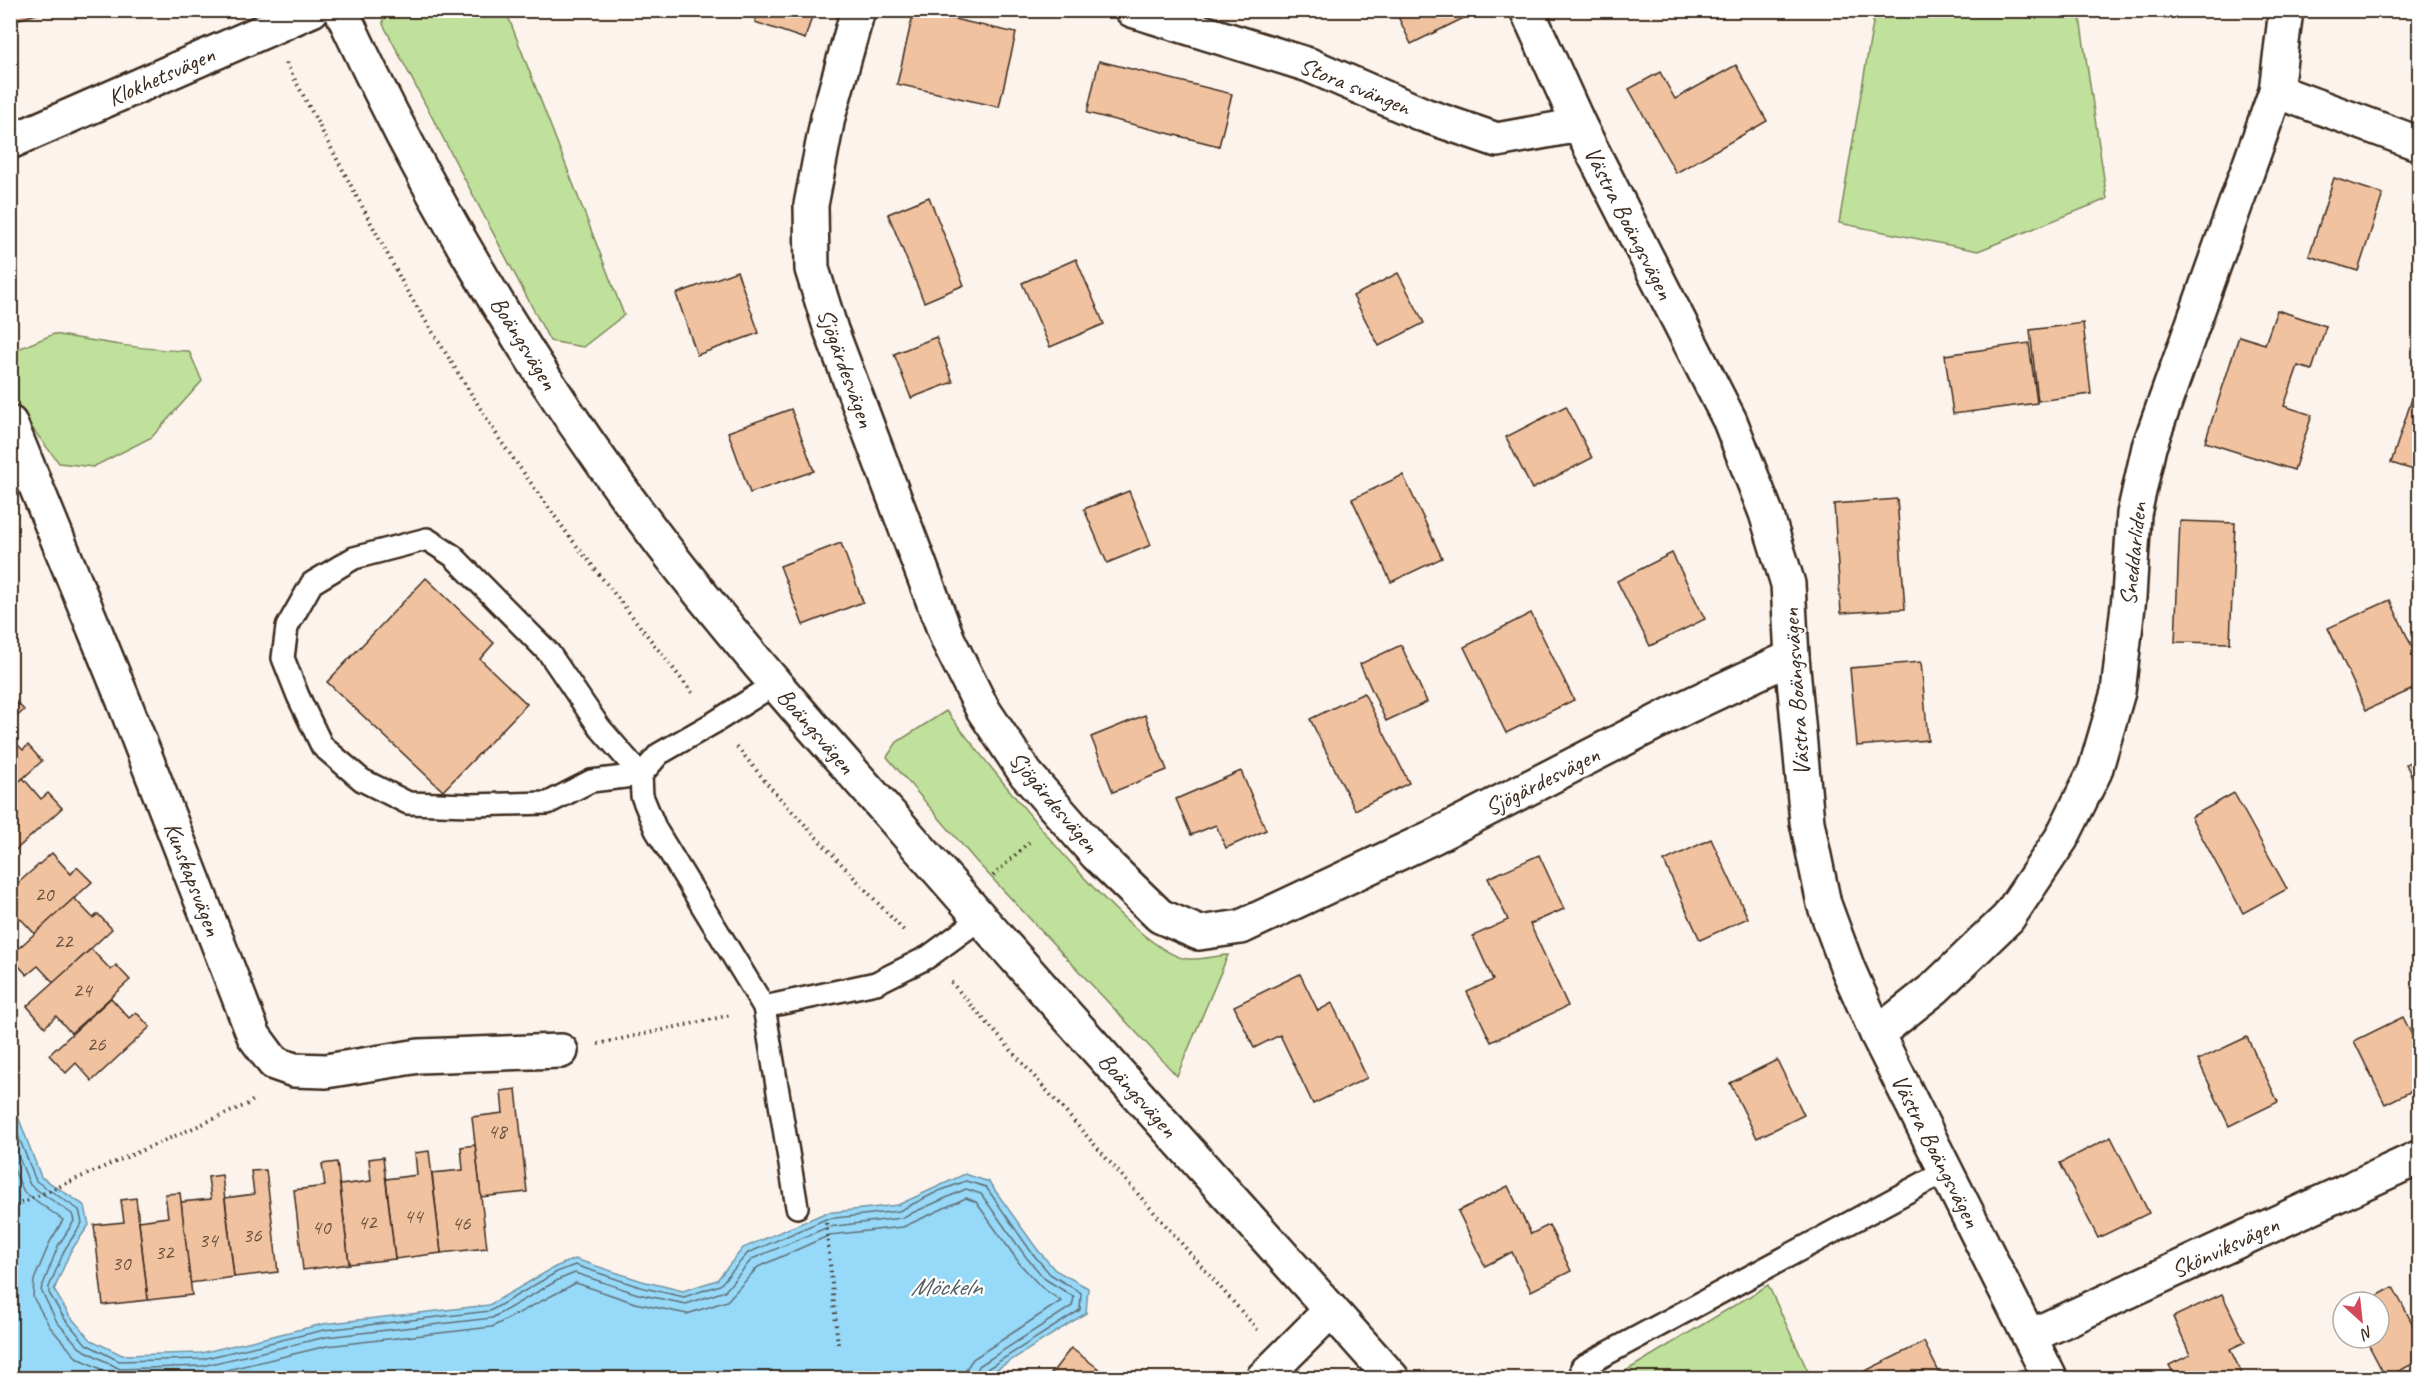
<svg xmlns="http://www.w3.org/2000/svg" width="2430" height="1389" font-family="Caveat,sans-serif">
	<rect width="100%" height="100%" fill="#fcf3ec"/>
	<filter id="ink" filterUnits="userSpaceOnUse"><feTurbulence type="fractalNoise" baseFrequency=".0167" numOctaves="2"/><feDisplacementMap in="SourceGraphic" scale="12" xChannelSelector="R" yChannelSelector="G"/><feConvolveMatrix kernelMatrix="1 2 1 2 8 2 1 2 1" color-interpolation-filters="sRGB"/></filter>
	<g filter="url(#ink)">
		<!-- green -->
		<g fill="#bfe19b" stroke="#7d865c" stroke-width="1.5">
			<path d="M383,11H506L624,315L583,347L550,341L383,24Z"/>
			<path d="M1875,11H2079L2107,199L1978,251L1839,223Z"/>
			<path d="M54,334C99,342 144,350 189,351L202,381L152,437L93,467L59,463C45,444 14,409 11,386C8,373 14,361 18,349Z"/>
			<path d="M946,711C987,761 1129,951 1187,959C1199,960 1215,956 1228,955L1177,1076L975,860L887,757L897,742Z"/>
			<path d="M1768,1285L1811,1378H1614Z"/>
		</g>
		<!-- water -->
		<path fill="#97d9f9" stroke="#7293a1" stroke-width="1.5" d="M11,1098L41,1177L85,1206L89,1225L70,1252L54,1290L69,1315L91,1340L122,1355L201,1353L323,1324L489,1305L555,1267L575,1259L642,1281L683,1291L717,1280L743,1248L825,1213L898,1205L965,1174L989,1182L1037,1249L1055,1270L1088,1288L1086,1313L983,1378H11Z"/>
		<g fill="none" stroke-linecap="round" stroke-linejoin="round">
			<!-- shore -->
			<g stroke="#607076" stroke-width="1.5">
				<path d="M10,1115L36,1181L79,1210L82,1223L65,1249L49,1287V1293L64,1318L86,1344L119,1361L202,1359L324,1330L490,1311L557,1272L575,1265L640,1287L684,1297L720,1285L748,1253L826,1219L899,1211L939,1191L966,1181L986,1187L1032,1253L1050,1274L1081,1293L1080,1310L984,1371L981,1378"/>
				<path d="M10,1136L30,1185L72,1214L74,1221L58,1246L41,1290L57,1322L80,1348L120,1369L202,1366L326,1337L492,1318L560,1279L575,1273L638,1294L686,1304L725,1291L752,1259L828,1227L901,1218L966,1189L981,1194L1026,1257L1045,1279L1074,1297L1072,1306L979,1366L974,1378"/>
				<path d="M10,1161L24,1192L63,1220L50,1242L34,1280L33,1297L50,1327L76,1357L119,1378L206,1375L327,1346L492,1327L576,1283L635,1303L687,1314L727,1301L758,1267L830,1235L903,1227L966,1198L976,1202L1020,1264L1041,1287L1061,1301L973,1359L966,1369L965,1378"/>
			</g>
		</g>
		<!-- building -->
		<g fill="#f0c2a0" stroke="#3b2a1e" stroke-width="1.5">
			<path d="M10,10H51L12,21Z"/>
			<path d="M759,10H814L805,39L755,22Z"/>
			<path d="M914,10L1016,33L999,107L897,84Z"/>
			<path d="M1395,10H1477L1478,11L1411,44Z"/>
			<path d="M1099,61L1232,94L1219,146L1087,113Z"/>
			<path d="M1736,65L1767,121L1676,173L1629,89L1660,72L1675,99Z"/>
			<path d="M2334,178L2383,194L2358,271L2309,256Z"/>
			<path d="M929,197L964,285L924,302L888,214Z"/>
			<path d="M1076,259L1104,324L1050,347L1022,283Z"/>
			<path d="M737,271L759,333L697,355L676,294Z"/>
			<path d="M1398,273L1424,323L1379,346L1353,296Z"/>
			<path d="M2277,310L2326,326L2312,370L2298,366L2284,406L2312,415L2294,470L2205,442L2239,336L2265,344Z"/>
			<path d="M2083,323L2091,394L2038,401L2030,330Z"/>
			<path d="M936,337L953,382L911,398L894,354Z"/>
			<path d="M2029,343L2037,403L1953,414L1945,355Z"/>
			<path d="M2420,374V472L2391,463Z"/>
			<path d="M1566,406L1592,458L1532,489L1506,437Z"/>
			<path d="M791,409L814,471L750,493L728,432Z"/>
			<path d="M1403,475L1442,558L1391,582L1352,499Z"/>
			<path d="M1129,491L1151,545L1107,563L1084,509Z"/>
			<path d="M1897,499L1905,609L1841,613L1834,504Z"/>
			<path d="M2180,521L2235,523L2230,643L2175,642Z"/>
			<path d="M841,543L863,602L803,625L780,566Z"/>
			<path d="M1672,553L1705,619L1650,646L1617,581Z"/>
			<path d="M426,578L494,643L480,659L527,704L443,791L327,682Z"/>
			<path d="M2390,600L2420,664V686L2366,710L2328,628Z"/>
			<path d="M1531,613L1574,700L1506,733L1464,647Z"/>
			<path d="M1401,645L1427,702L1386,721L1360,664Z"/>
			<path d="M1921,662L1928,740L1857,746L1850,668Z"/>
			<path d="M1364,693L1409,783L1355,810L1310,719Z"/>
			<path d="M10,695L24,710L10,723Z"/>
			<path d="M1145,715L1167,770L1113,792L1091,737Z"/>
			<path d="M10,737L23,750L28,745L42,761L10,790Z"/>
			<path d="M2420,758V795L2406,764Z"/>
			<path d="M1241,771L1266,830L1226,848L1216,825L1191,835L1176,799Z"/>
			<path d="M23,778L41,799L48,793L62,808L10,855V790Z"/>
			<path d="M2234,793L2287,889L2243,913L2191,817Z"/>
			<path d="M1711,839L1748,918L1700,940L1664,861Z"/>
			<path d="M52,853L71,874L77,867L92,882L35,934L19,917L10,925V890Z"/>
			<path d="M1539,855L1564,909L1530,924L1568,1006L1491,1042L1467,992L1493,980L1473,936L1508,920L1488,878Z"/>
			<path d="M74,898L93,918L98,914L112,929L54,983L38,966L27,975L10,956Z"/>
			<path d="M91,949L111,970L116,965L130,980L71,1033L56,1016L45,1027L27,1006Z"/>
			<path d="M1300,974L1318,1011L1332,1003L1367,1078L1313,1104L1280,1035L1254,1048L1234,1006Z"/>
			<path d="M111,998L129,1018L136,1012L150,1027L92,1081L76,1063L66,1073L49,1055Z"/>
			<path d="M2403,1017L2420,1051V1087L2385,1104L2354,1041Z"/>
			<path d="M2247,1037L2278,1102L2229,1126L2198,1060Z"/>
			<path d="M1777,1060L1804,1115L1757,1138L1730,1083Z"/>
			<path d="M516,1089L527,1192L481,1197L472,1117L503,1113L501,1091Z"/>
			<path d="M2111,1137L2149,1213L2098,1238L2060,1163Z"/>
			<path d="M475,1145L487,1248L441,1253L432,1173L463,1170L461,1147Z"/>
			<path d="M429,1151L441,1253L395,1259L386,1179L417,1175L415,1153Z"/>
			<path d="M383,1157L395,1259L349,1264L340,1185L371,1181L369,1159Z"/>
			<path d="M337,1162L349,1264L303,1270L294,1190L325,1186L322,1164Z"/>
			<path d="M266,1170L278,1272L234,1277L225,1198L254,1194L251,1171Z"/>
			<path d="M222,1175L234,1277L190,1283L181,1202L211,1199L208,1177Z"/>
			<path d="M1508,1186L1531,1234L1549,1225L1571,1271L1531,1291L1512,1252L1485,1266L1458,1211Z"/>
			<path d="M180,1193L192,1295L148,1300L139,1221L168,1217L165,1194Z"/>
			<path d="M136,1198L148,1300L103,1305L94,1225L124,1222L121,1200Z"/>
			<path d="M2393,1287L2420,1338V1360L2386,1378L2365,1338H2379V1302H2366Z"/>
			<path d="M2222,1294L2245,1342L2230,1349L2244,1378H2176L2169,1365L2190,1355L2173,1317Z"/>
			<path d="M1924,1342L1942,1378H1859L1857,1375Z"/>
			<path d="M1071,1348L1111,1378H1048Z"/>
		</g>
		<g fill="none" stroke-linecap="round" stroke-linejoin="round">
			<!-- lane casing -->
			<g stroke="#3b2a1e" stroke-width="26">
				<g id="lane">
					<path d="M427,539L453,556L549,653L600,728L641,775L591,781L548,803L470,805L408,803L362,780L322,746L298,696L283,658L287,627L312,583L354,558Z"/>
					<path d="M775,684L715,722L659,754L641,775L642,796L656,830L764,1007L876,983L928,957L980,919"/>
					<path d="M764,1007L797,1207"/>
					<path d="M1582,1367L1946,1171"/>
				</g>
			</g>
			<!-- street casing -->
			<g stroke="#3b2a1e" stroke-width="38">
				<g id="street">
					<path d="M858,10L828,117L811,205L812,269L831,330L948,640L982,708L1026,774L1097,855L1160,916L1199,933L1241,927L1433,837L1686,707L1792,657"/>
					<path d="M1132,10L1309,65L1424,115L1497,140L1579,125"/>
					<path d="M1527,10L1579,125L1730,421L1766,513L1788,584L1792,657L1807,822L1824,904L1848,969L1877,1034L2050,1378"/>
					<path d="M2276,91L2420,144"/>
					<path d="M10,142L312,10"/>
					<path d="M10,423L123,699L254,1036L274,1063L294,1070L326,1071L419,1056L561,1051"/>
					<path d="M1877,1034L1935,988L2008,918L2061,839L2095,771L2118,692L2129,597L2134,514L2149,447L2276,91L2286,10"/>
					<path d="M2031,1336L2420,1157"/>
					<path d="M1263,1378L1331,1310"/>
				</g>
			</g>
			<!-- secondary casing -->
			<g stroke="#3b2a1e" stroke-width="38">
				<path id="secondary" d="M341,10C429,200 537,381 664,547C736,641 815,730 894,819C1057,1008 1226,1192 1392,1378"/>
			</g>
			<!-- path -->
			<g stroke="#3b2a1e" stroke-width="4" stroke-dasharray="1.5 4.5" stroke-linecap="butt">
				<path d="M286,63L407,291L500,440L569,536L694,695"/>
				<path d="M737,747L776,794L905,932"/>
				<path d="M993,876L1031,840"/>
				<path d="M951,982L1258,1330"/>
				<path d="M598,1044L731,1015"/>
				<path d="M10,1208L248,1104L256,1098"/>
				<path d="M826,1223L838,1345"/>
			</g>
			<!-- lane -->
			<use href="#lane" stroke="#fff" stroke-width="21"/>
			<!-- street -->
			<use href="#street" stroke="#fff" stroke-width="33"/>
			<!-- secondary -->
			<use href="#secondary" stroke="#fff" stroke-width="33"/>
		</g>
	</g>
	<g text-anchor="middle" dominant-baseline="central" stroke-width="4.5" stroke-linejoin="round" paint-order="stroke">
		<!-- number labels -->
		<g font-size="21" fill="#68503e">
			<text x="44" y="894">20</text>
			<text x="63" y="941">22</text>
			<text x="82" y="990">24</text>
			<text x="96" y="1044">26</text>
			<text x="497" y="1131">48</text>
			<text x="413" y="1216">44</text>
			<text x="367" y="1222">42</text>
			<text x="461" y="1223">46</text>
			<text x="321" y="1227">40</text>
			<text x="252" y="1235">36</text>
			<text x="208" y="1240">34</text>
			<text x="164" y="1252">32</text>
			<text x="121" y="1263">30</text>
		</g>
		<!-- street labels -->
		<g font-size="24" fill="#3b2a1e" stroke="#fff">
			<text transform="translate(161 76) rotate(-24)">Klokhetsvägen</text>
			<text transform="translate(1355 86) rotate(22)">Stora svängen</text>
			<text transform="translate(1629 223) rotate(63)">Västra Boängsvägen</text>
			<text transform="translate(524 343) rotate(58)">Boängsvägen</text>
			<text transform="translate(846 368) rotate(70)">Sjögärdesvägen</text>
			<text transform="translate(2133 554) rotate(-84)">Sneddarliden</text>
			<text transform="translate(1796 692) rotate(-94)">Västra Boängsvägen</text>
			<text transform="translate(816 731) rotate(49)">Boängsvägen</text>
			<text transform="translate(1542 781) rotate(-27)">Sjögärdesvägen</text>
			<text transform="translate(1054 802) rotate(50)">Sjögärdesvägen</text>
			<text transform="translate(193 879) rotate(69)">Kunskapsvägen</text>
			<text transform="translate(1138 1095) rotate(48)">Boängsvägen</text>
			<text transform="translate(1936 1151) rotate(63)">Västra Boängsvägen</text>
			<text transform="translate(2225 1247) rotate(-25)">Skönviksvägen</text>
		</g>
		<!-- water labels -->
		<g font-size="26" font-style="italic" fill="#575f60" stroke="#fff">
			<text x="946" y="1286">Möckeln</text>
		</g>
	</g>
	<!-- margin -->
	<rect width="2430" height="1389" fill="none" stroke="#fff" stroke-width="36"/>
	<rect x="18" y="18" width="2394" height="1353" fill="none" stroke="#3b2a1e" stroke-width="2" filter="url(#ink)"/>
	<!-- north arrow -->
	<g transform="translate(2361 1320) rotate(153)"><circle r="28" fill="#ffffff" stroke="#b1aaa5" stroke-width="1.5"/>
	<path d="M0-4.5L10 22L0 15L-10 22Z" fill="#d1495b"/>
	<text y="-9" font-size="16" font-weight="bold" text-anchor="middle" fill="#3b2a1e">N</text>
	</g>
</svg>
